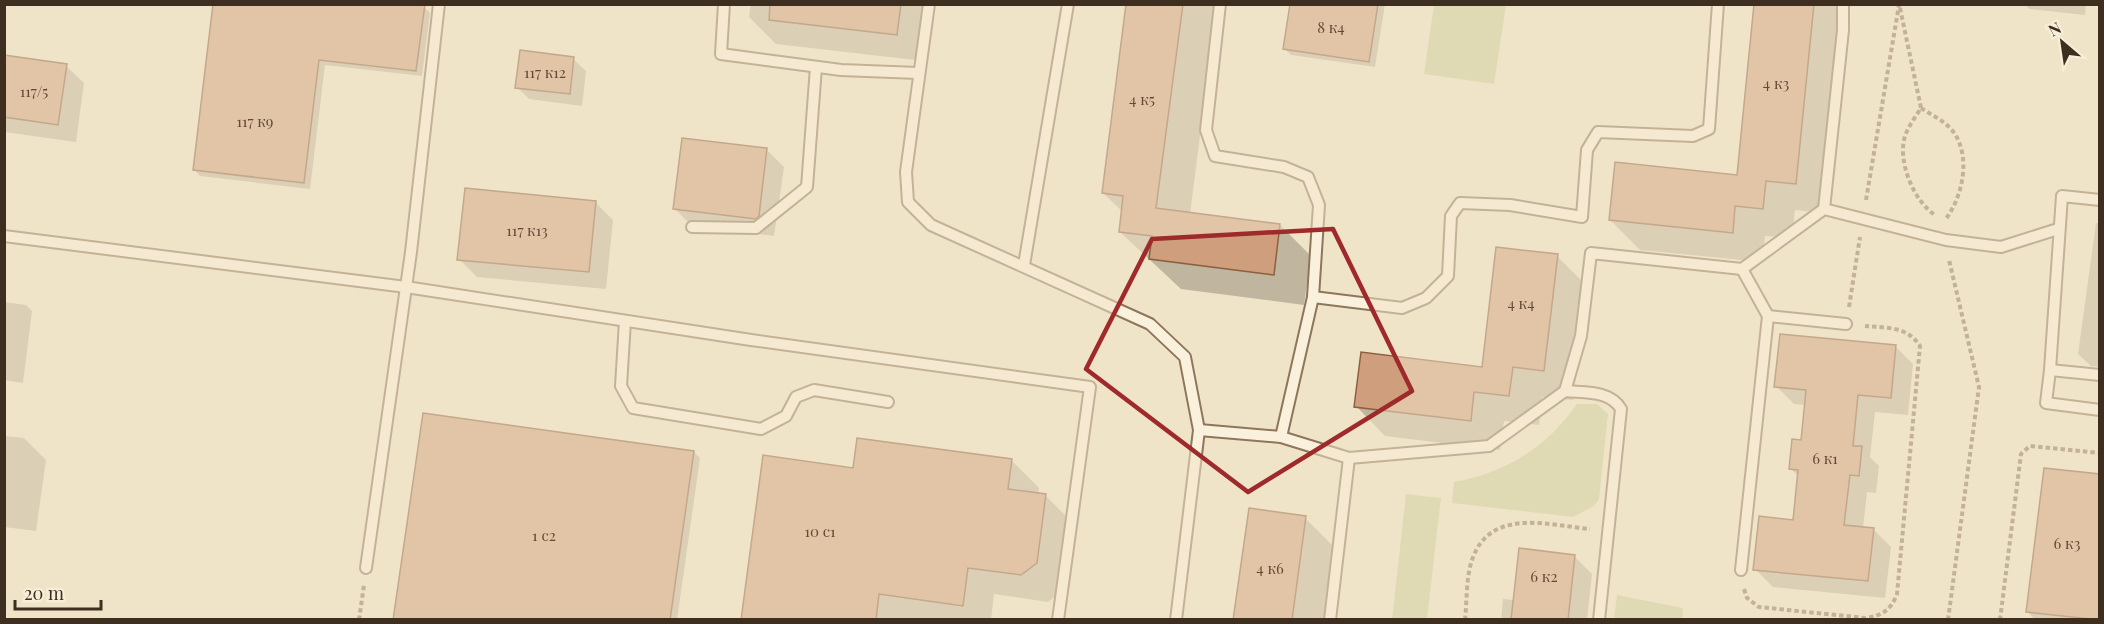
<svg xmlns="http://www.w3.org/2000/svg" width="2104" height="624" font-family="'Playfair Display',serif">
	<rect width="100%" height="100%" fill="#f0e4c8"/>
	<!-- green -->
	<g fill="#c9cf9b">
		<path d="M1434,5H1506L1494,84L1424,74Z"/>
		<path d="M1577,404H1597L1608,414L1599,499L1594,506L1573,517L1452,503L1454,482C1506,473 1547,447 1577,404Z"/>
		<path d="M1406,494L1441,498L1427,619H1392Z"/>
		<path d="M1617,595L1683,608L1682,619H1614Z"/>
	</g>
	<!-- shadow -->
	<g fill="#0003">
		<path d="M214,4L424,7L430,13L422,76L325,65L310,189L200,176L194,169Z"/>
		<path d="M751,4H930L924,61L776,44L749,17Z"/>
		<path d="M1128,4H1217L1190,214L1280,225L1311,256L1304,305L1181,289L1120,232L1123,212L1103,193Z"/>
		<path d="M1291,4H1385L1375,67L1291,55L1285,49Z"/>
		<path d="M1756,4H1842L1825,213L1795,210L1792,238L1765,236L1762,262L1640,250L1610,220L1738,176Z"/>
		<path d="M2025,4H2086L2085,15L2029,9Z"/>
		<path d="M4,57L66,66L84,83L76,142L4,132Z"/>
		<path d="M573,59L586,71L582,106L529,99L517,87Z"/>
		<path d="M766,149L784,167L774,236L692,226L674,208Z"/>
		<path d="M595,202L613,220L606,289L477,277L459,259Z"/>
		<path d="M2096,223L2100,224V367L2091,366L2078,354Z"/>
		<path d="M1557,256L1587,286L1573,400L1542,397L1539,425L1504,421L1500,450L1385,436L1356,406L1483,368Z"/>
		<path d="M4,302L26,305L32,311L23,383L4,380Z"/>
		<path d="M1896,347L1913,364L1908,415L1875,412L1870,457L1879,466L1876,493L1867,492L1863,528L1873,529L1891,547L1885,598L1773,587L1755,569L1795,521L1799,477L1790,468L1803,442L1806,405L1794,404L1776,386Z"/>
		<path d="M4,436L24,438L46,460L36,531L4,527Z"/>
		<path d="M694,452L700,458L677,620H395Z"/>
		<path d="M1012,461L1039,488L1038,495L1046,496L1073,523L1063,590L1048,602L994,594L991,620H742L855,470Z"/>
		<path d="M1305,518L1336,549L1326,620H1235Z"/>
		<path d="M1574,556L1592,574L1587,620H1501L1503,599L1514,600Z"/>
		<path d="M2028,612L2100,620H2035Z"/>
	</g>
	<!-- building -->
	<g fill="#cf9f7d" stroke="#8d5f41" stroke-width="1.5">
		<path d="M213,4H425L416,71L319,60L304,183L193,170Z"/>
		<path d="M770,4H901L897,35L769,20Z"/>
		<path d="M1126,4H1183L1156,208L1280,224L1274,275L1149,259L1152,236L1119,232L1123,196L1102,193Z"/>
		<path d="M1290,4H1378L1369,62L1283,49Z"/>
		<path d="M1754,4H1814L1796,184L1766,181L1763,209L1735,206L1733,233L1609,220L1615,162L1737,175Z"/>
		<path d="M520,50L574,57L570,94L515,88Z"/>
		<path d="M4,55L67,64L58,125L4,117Z"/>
		<path d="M682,138L767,148L759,216L756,219L673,209Z"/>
		<path d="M465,188L596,201L589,272L457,260Z"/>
		<path d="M1496,247L1558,254L1544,371L1513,367L1509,396L1474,392L1471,421L1354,407L1361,352L1482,367Z"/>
		<path d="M1780,334L1896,345L1891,398L1858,395L1853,446H1862L1859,476L1850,475L1844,525L1874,528L1868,581L1753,570L1759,516L1793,520L1798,470L1789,469L1792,439L1801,440L1806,390L1774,387Z"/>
		<path d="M423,413L694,451L670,620H393Z"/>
		<path d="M857,438L1012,459L1008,489L1046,494L1037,563L1021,575L968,568L963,606L879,594L876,620H741L763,455L853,468Z"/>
		<path d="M2044,468L2100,474V620L2026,612Z"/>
		<path d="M1249,508L1306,516L1292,620H1233Z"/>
		<path d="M1519,548L1575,555L1568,620H1511Z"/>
	</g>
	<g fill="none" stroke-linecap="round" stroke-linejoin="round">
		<!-- lane casing -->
		<g stroke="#8d765c" stroke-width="14">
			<g id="lane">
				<path d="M724,4L721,54L841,70L918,73"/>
				<path d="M929,4L906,172L908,202L931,225L1150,324L1185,357L1199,430L1176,620"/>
				<path d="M1220,4L1206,130L1215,156L1284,167L1308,177L1319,205L1313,297L1281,437"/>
				<path d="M1843,4V30L1824,209L1946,240L2001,247L2058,229"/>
				<path d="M2100,200L2062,196L2050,370L2100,375"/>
				<path d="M692,227L756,228L807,187L816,67"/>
				<path d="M4,236L406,287L751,340L1090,387L1058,620"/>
				<path d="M1024,265L1068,4"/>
				<path d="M1742,269L1768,316"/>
				<path d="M1313,297L1402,308L1426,298L1448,276L1451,216L1460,203L1510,205L1582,217L1587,150L1598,132L1693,136L1709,129L1718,4"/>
				<path d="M625,321L621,386L633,408L761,429L786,416L796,397L814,390L888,402"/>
				<path d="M2050,370L2046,403L2100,410"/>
				<path d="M1565,391C1585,393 1610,390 1621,409L1599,620"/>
				<path d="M1199,430L1281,437L1349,458L1489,446L1565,391L1581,336L1591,253L1742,269L1824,209"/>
				<path d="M366,568L411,252L439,4"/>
				<path d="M1741,570L1768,316L1846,324"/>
				<path d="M1330,620L1349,458"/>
			</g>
		</g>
		<!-- path -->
		<g stroke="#8d765c" stroke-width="4" stroke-dasharray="4.5 3" stroke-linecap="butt">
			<path d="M1900,8L1921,108C1916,116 1908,127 1905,136C1897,162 1914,201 1935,215"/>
			<path d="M1921,108C1933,116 1947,122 1955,134C1971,160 1962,198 1945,220"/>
			<path d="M1866,200L1899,5"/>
			<path d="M1849,307L1860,237"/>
			<path d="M1744,589L1747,598L1759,607L1865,618C1882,616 1891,610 1897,594L1920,346C1907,326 1887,328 1865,326"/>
			<path d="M359,620L364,585"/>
			<path d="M1465,620C1467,601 1466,577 1472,560C1490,507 1548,525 1590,529"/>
			<path d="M1948,620L1979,387L1949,260"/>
			<path d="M2000,620L2021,454L2030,446L2100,453"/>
		</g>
		<!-- lane -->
		<use href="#lane" stroke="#faf1dc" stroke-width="10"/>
	</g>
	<!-- marked area -->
	<path d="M0 0H2104V624H0ZM1333,229L1412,391L1248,492L1086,369L1152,239Z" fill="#f0e4c8" fill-opacity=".55" fill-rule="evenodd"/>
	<path fill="none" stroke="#9e2a2b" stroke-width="4.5" stroke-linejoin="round" d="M1333,229L1412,391L1248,492L1086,369L1152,239Z"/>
	<g text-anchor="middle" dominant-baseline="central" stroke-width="6" stroke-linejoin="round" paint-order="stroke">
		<!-- number labels -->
		<g font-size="15" fill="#624a37">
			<text x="1331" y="27">8 к4</text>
			<text x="545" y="72">117 к12</text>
			<text x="1776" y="83">4 к3</text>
			<text x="34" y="91">117/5</text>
			<text x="1142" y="99">4 к5</text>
			<text x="255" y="121">117 к9</text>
			<text x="527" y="230">117 к13</text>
			<text x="1521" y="303">4 к4</text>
			<text x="1825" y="458">6 к1</text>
			<text x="820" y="531">10 с1</text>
			<text x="544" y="535">1 с2</text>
			<text x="2067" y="543">6 к3</text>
			<text x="1270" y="568">4 к6</text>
			<text x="1544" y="576">6 к2</text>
		</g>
	</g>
	<!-- border -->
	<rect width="2104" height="624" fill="none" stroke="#3d2e20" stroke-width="12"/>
	<!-- north arrow -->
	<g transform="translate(2062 42) rotate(331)" stroke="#f7eed8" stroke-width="4.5" paint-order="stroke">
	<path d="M0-4.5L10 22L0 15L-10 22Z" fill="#3d2e20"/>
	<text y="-9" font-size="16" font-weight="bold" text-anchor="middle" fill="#3d2e20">N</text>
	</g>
	<!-- scale -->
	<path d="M15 600v9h86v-9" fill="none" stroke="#3d2e20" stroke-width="3"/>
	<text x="24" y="600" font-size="18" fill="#3d2e20" stroke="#f7eed8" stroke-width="4.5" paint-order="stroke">20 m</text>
</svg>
